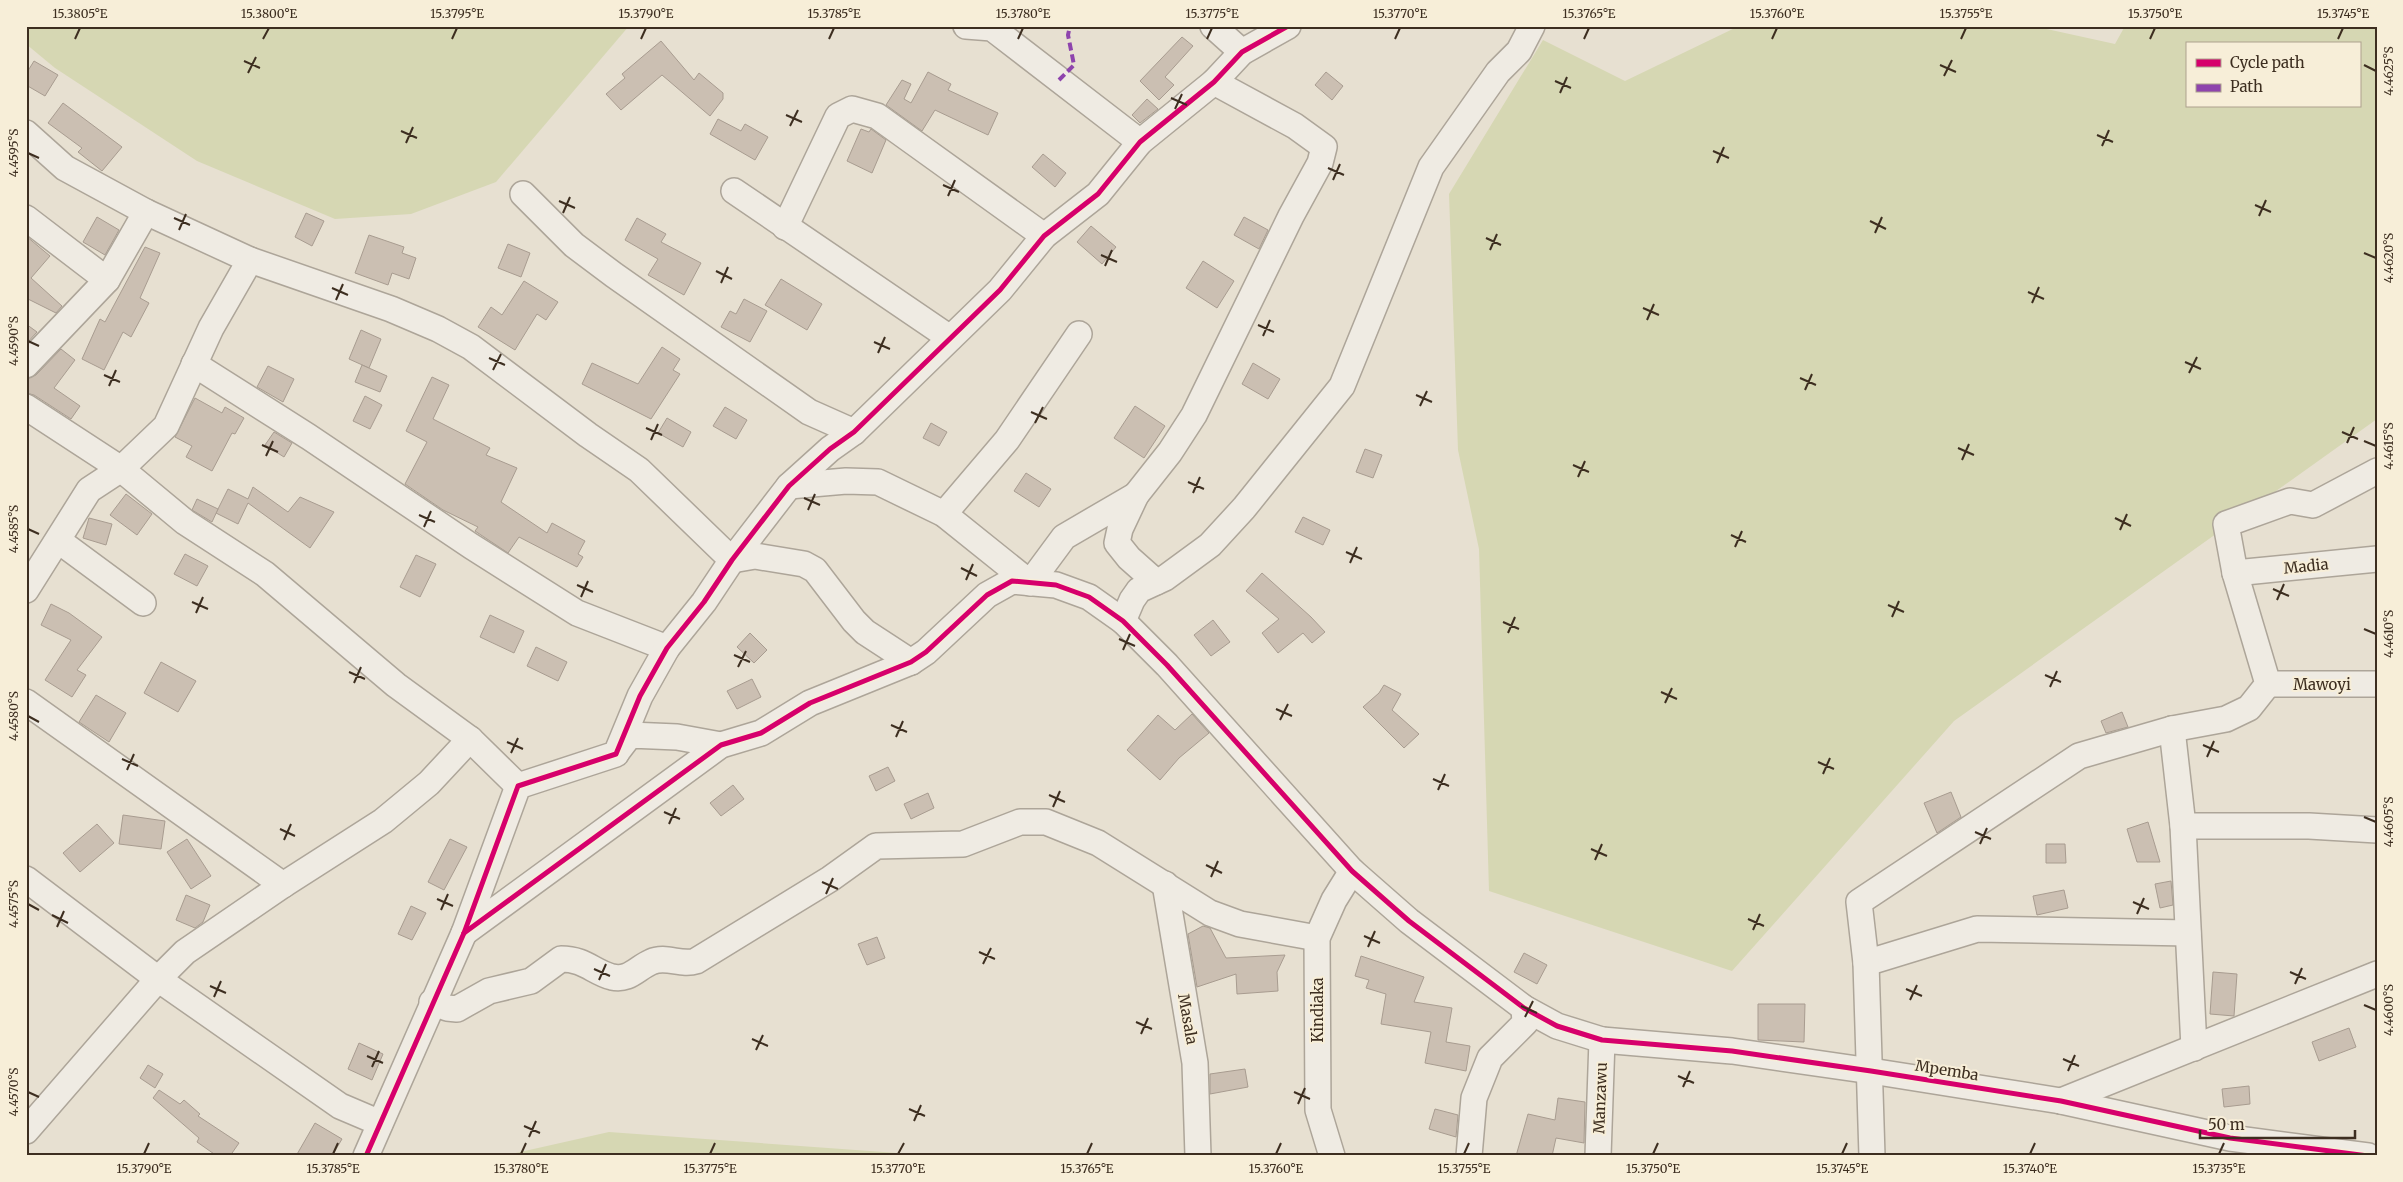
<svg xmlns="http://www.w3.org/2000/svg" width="2403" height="1182" font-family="Merriweather,serif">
	<rect width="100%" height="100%" fill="#e7e0d1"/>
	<!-- green -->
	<g fill="#d6d7b3" fill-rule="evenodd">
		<path d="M26,26H629L496,182L411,214L335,219L197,161L55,68L26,44Z"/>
		<path d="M1739,26H2033L2115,44L2125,26H2377V419L1954,721L1732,971L1489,891L1479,549L1458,450L1449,194L1543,40L1625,81ZM2187,44H2359V106H2187Z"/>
		<path d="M609,1132L939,1156H502Z"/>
	</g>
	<!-- building -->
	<g fill="#cbbfb2" stroke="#a89c90">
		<path d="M1182,37L1193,46L1165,77L1174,85L1159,100L1140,81Z"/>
		<path d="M661,41L694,80L699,73L723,93V99L710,116L662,75L621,110L606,94L625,78L622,74Z"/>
		<path d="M34,61L58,75L45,96L26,85V74Z"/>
		<path d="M928,72L951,84L948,90L998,113L988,135L935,110L922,131L886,105L902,80L911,84L904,99L911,103Z"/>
		<path d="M1326,72L1343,86L1332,100L1315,85Z"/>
		<path d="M1147,99L1158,109L1140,123L1132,115Z"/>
		<path d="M63,103L122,147L102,171L78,152L82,148L48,123Z"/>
		<path d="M718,119L741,131L745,124L768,137L755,160L710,134Z"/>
		<path d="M861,129L869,132L871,129L886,140L872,173L847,161Z"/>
		<path d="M1043,154L1066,173L1055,187L1032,167Z"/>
		<path d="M306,213L324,221L312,246L295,237Z"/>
		<path d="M97,217L119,230L105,255L83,242Z"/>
		<path d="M1244,217L1268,230L1259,249L1234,235Z"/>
		<path d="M637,218L666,234L661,242L701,263L684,295L648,275L658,259L625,240Z"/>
		<path d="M1091,226L1116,247L1102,264L1077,242Z"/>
		<path d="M369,235L404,247L402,253L416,258L409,279L392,273L388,285L355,273Z"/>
		<path d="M26,236L50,256L31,278L62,306L56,313L26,298Z"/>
		<path d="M508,244L530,253L521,277L498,268Z"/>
		<path d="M145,247L160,253L140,298L149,303L131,337L123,332L104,370L82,359L100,319L105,322Z"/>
		<path d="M1203,261L1234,281L1217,308L1186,288Z"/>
		<path d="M781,279L822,304L807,330L765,305Z"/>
		<path d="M524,281L558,302L546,320L537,314L515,350L478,327L491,307L502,315Z"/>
		<path d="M744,299L767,311L750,342L721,327L730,311L736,314Z"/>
		<path d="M26,324L37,332L26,344Z"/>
		<path d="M361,330L381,339L369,368L349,359Z"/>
		<path d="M662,347L680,359L673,370L680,374L651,419L582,384L592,363L638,384Z"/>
		<path d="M61,349L75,360L54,388L80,406L71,419L34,395L26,393V379L36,375Z"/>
		<path d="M1253,363L1280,379L1268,399L1242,384Z"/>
		<path d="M362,365L387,376L380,392L355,382Z"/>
		<path d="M268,366L294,379L283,402L257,387Z"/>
		<path d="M432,377L449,385L433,419L490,448L486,455L517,468L501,502L547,533L552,523L585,541L578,554L583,557L577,567L519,537L508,553L475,531L478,527L443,510L405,484L427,442L406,431Z"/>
		<path d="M365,396L382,405L370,429L353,421Z"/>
		<path d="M195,398L222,413L225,407L244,418L235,434L232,433L212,471L186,457L192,446L175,437Z"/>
		<path d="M1135,406L1165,426L1144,458L1114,438Z"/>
		<path d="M725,407L747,420L736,439L713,426Z"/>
		<path d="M667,418L691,432L683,447L658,433Z"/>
		<path d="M931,423L947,432L939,446L923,438Z"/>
		<path d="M274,432L292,443L284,457L265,445Z"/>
		<path d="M1365,449L1382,455L1373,478L1356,472Z"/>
		<path d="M1026,473L1051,489L1039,507L1014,491Z"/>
		<path d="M253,487L288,512L300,497L334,512L310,548L248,503L238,524L216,513L228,489L248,499Z"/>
		<path d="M126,494L152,514L137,535L110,515Z"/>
		<path d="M197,499L218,509L212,522L192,510Z"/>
		<path d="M1303,517L1330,530L1323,545L1295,532Z"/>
		<path d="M89,518L112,524L106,545L83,538Z"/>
		<path d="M185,554L208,566L197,586L174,574Z"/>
		<path d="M416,555L436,564L420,597L400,587Z"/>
		<path d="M1262,573L1311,617L1325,632L1312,643L1303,633L1278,653L1262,633L1279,619L1246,591Z"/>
		<path d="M51,604L69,613L102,637L77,670L86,675L72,697L45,680L71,640L41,625Z"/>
		<path d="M490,615L524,631L514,653L480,637Z"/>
		<path d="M1213,620L1230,642L1211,656L1194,635Z"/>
		<path d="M750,633L767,650L754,663L737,647Z"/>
		<path d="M536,647L567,662L558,681L527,666Z"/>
		<path d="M161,662L196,681L178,712L144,693Z"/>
		<path d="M752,679L761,697L737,709L727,691Z"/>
		<path d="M1384,685L1401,694L1392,710L1419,734L1404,748L1363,707L1379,693Z"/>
		<path d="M96,695L126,713L109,742L79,722Z"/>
		<path d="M2122,712L2128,727L2106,733L2101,721Z"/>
		<path d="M1192,714L1209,733L1179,758L1160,780L1127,750L1158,715L1175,730Z"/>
		<path d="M888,767L895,781L876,791L869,776Z"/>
		<path d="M733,785L744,799L721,816L710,803Z"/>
		<path d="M1951,792L1961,817L1937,833L1924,803Z"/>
		<path d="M928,793L934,808L911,819L904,804Z"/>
		<path d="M123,815L165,821L161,849L119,844Z"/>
		<path d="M2148,822L2160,862H2137L2127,829Z"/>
		<path d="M97,824L114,843L80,872L63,853Z"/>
		<path d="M187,839L211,876L191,889L167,852Z"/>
		<path d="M450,839L467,847L444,890L428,882Z"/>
		<path d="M2046,844H2065L2066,863H2046Z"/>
		<path d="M2171,881L2173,905L2160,908L2155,884Z"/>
		<path d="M2064,890L2068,908L2037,915L2033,896Z"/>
		<path d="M186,895L210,905L203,922L195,928L176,920Z"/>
		<path d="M411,906L426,913L412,940L398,934Z"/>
		<path d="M1203,926L1210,928L1226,958L1285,955L1277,972L1278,991L1237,994L1236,974L1197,987L1188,934Z"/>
		<path d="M877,937L885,958L867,965L858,944Z"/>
		<path d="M1524,953L1547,965L1537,984L1514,972Z"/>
		<path d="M1361,956L1424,977L1414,1002L1452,1008L1446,1042L1470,1046L1466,1071L1425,1063L1431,1032L1381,1024L1386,994L1366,988L1369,980L1355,976Z"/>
		<path d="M2213,972L2237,974L2234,1016L2210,1014Z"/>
		<path d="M1758,1004H1805L1804,1042L1758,1040Z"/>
		<path d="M2349,1028L2356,1047L2319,1061L2312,1042Z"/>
		<path d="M359,1043L383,1054L372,1080L348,1069Z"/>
		<path d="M148,1065L163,1074L155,1088L140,1078Z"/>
		<path d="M1245,1069L1248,1087L1210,1094V1074Z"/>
		<path d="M2249,1086L2250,1104L2224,1107L2222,1089Z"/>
		<path d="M159,1090L180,1104L184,1100L200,1114L198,1116L239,1143L230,1156H217L197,1142L199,1138L153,1098Z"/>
		<path d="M1558,1098L1585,1102L1584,1143L1556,1138L1552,1156H1516L1528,1114L1555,1120Z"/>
		<path d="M1435,1109L1458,1115L1456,1137L1429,1129Z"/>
		<path d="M315,1123L342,1139L332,1156H296Z"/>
	</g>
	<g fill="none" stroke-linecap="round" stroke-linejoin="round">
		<!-- street casing -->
		<g stroke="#ada599" stroke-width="28">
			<g id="street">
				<path d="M966,26L992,28L1140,142"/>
				<path d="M1213,26L1242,52"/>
				<path d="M26,133L65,168L146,212L250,260L391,309L438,329L471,347L588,435L639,470L732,560L755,556L804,564L815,570L854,621L865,632L911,662"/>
				<path d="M734,191L950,338"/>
				<path d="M523,194L574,245L614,275L809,412L854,432"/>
				<path d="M26,218L107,280"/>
				<path d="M785,227L838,116L852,109L877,116L1044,236"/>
				<path d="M194,364L309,437L471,546L577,613L667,648"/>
				<path d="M26,365L107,280L146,212"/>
				<path d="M26,407L121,469L185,522L265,574L396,685L470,739L518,786"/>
				<path d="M789,486L846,481L878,482L944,514L1030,583L1064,537L1136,495"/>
				<path d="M944,514L1007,440L1079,334"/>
				<path d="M59,541L143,603"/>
				<path d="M2235,573L2377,559"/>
				<path d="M1156,582L1129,558L1117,543L1120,529L1136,495L1170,452L1194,415L1291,216L1320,163L1324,147L1295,126L1214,82"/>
				<path d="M26,590L89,490L121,469L166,426L211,328L250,260"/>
				<path d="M1123,621L1132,600L1139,590L1165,578L1210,545L1244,508L1342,386L1431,167L1498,72L1519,51L1532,26"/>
				<path d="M2268,684H2377"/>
				<path d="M26,702L283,885"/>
				<path d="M2172,729L2183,826L2194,1048"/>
				<path d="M617,752L630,735L677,737L721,745"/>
				<path d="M2183,826H2309L2377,830"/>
				<path d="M26,879L158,979L340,1106L380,1123"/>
				<path d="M1165,884L1195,1063L1198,1156"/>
				<path d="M464,933L721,745L761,733L810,703L911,662L926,652L987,595L1012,581L1056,585L1089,597L1123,621L1167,665L1352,871L1409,921L1524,1008L1557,1026L1602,1040L1732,1051L1871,1071L2061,1101L2230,1138L2368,1156"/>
				<path d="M1866,963L1977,929L2188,933"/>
				<path d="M432,1002L447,1008L457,1009L489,991L531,981L561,959C585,959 593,972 612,977C629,981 637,968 651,962C666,955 681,966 696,961L830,879L876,846L963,844L1020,822H1046L1098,843L1210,913L1240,924L1317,938"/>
				<path d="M2061,1101L2377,974"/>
				<path d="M26,1131L158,979L185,952L283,885L383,821L429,783L470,739"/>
				<path d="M366,1156L464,933L518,786L616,754L640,696L667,648L704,602L732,560L789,486L830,449L854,432L1000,290L1044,236L1098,194L1140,142L1214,82L1242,52L1288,26"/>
				<path d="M1332,1156L1318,1110L1317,938L1334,900L1352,871"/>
				<path d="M1469,1156L1474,1098L1490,1058L1525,1023L1524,1008"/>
				<path d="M1598,1156L1602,1040"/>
				<path d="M1872,1156L1866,963L1859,902L2079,756L2172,729L2226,719L2249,708L2268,684L2235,573L2226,524L2290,501L2313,505L2377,471"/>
			</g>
		</g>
		<!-- street -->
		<use href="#street" stroke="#efebe3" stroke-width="25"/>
		<!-- quiet -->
		<path stroke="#8e44ad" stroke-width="4" stroke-dasharray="8 4" stroke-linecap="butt" d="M1059,80L1074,65L1068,35L1070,26"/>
		<!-- cycleway casing -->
		<g stroke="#f7eed8" stroke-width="8">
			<g id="cycleway">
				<path d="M464,933L721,745L761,733L810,703L911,662L926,652L987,595L1012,581L1056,585L1089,597L1123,621L1167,665L1352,871L1409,921L1524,1008L1557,1026L1602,1040L1732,1051L1871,1071L2061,1101L2230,1138L2368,1156"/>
				<path d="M366,1156L464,933L518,786L616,754L640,696L667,648L704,602L732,560L789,486L830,449L854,432L1000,290L1044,236L1098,194L1140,142L1214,82L1242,52L1288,26"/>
			</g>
		</g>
		<!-- cycleway -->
		<use href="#cycleway" stroke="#d6006c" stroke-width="5"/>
	</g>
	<!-- ticks -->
	<path fill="none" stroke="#3d2e20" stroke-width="2" d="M75,39L80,28M263,39L269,28M452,39L457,28M641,39L646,28M829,39L834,28M1018,39L1023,28M1207,39L1212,28M1395,39L1400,28M1584,39L1589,28M1772,39L1777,28M1961,39L1966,28M2150,39L2155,28M2338,39L2343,28M244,61L260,68M1940,65L1956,72M2364,65L2376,71M248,73L256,57M1944,76L1952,60M1555,81L1571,88M1560,93L1567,77M1171,98L1187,105M1175,109L1182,94M786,115L802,122M790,126L798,110M401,131L417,138M2097,135L2113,142M406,143L413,127M2102,146L2109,130M1713,151L1729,158M28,153L39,158M1717,163L1724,147M1328,168L1344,175M1333,180L1340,164M943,185L959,192M948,196L955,180M559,201L575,208M2255,205L2271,212M563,213L570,197M2259,216L2266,200M174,218L190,225M1870,221L1886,229M179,230L186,214M1875,233L1882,217M1486,238L1501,245M1490,250L1497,234M2364,253L2376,258M1101,255L1117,262M1105,266L1112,250M716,271L732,279M721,283L728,267M332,288L348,295M2028,292L2044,299M336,300L343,284M2032,303L2039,287M1643,308L1659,315M1647,320L1654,304M1258,325L1274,332M1263,336L1270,320M28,341L39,346M874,342L890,349M878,353L885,337M489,358L505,365M2185,362L2201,369M493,370L501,354M2189,373L2197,357M104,375L120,382M1800,378L1816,385M109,386L116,370M1805,390L1812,374M1416,395L1432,402M1420,406L1427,391M1031,412L1047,419M1035,423L1043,407M646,428L662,435M2342,432L2358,439M651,440L658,424M2364,441L2376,446M2347,443L2354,427M262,445L278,452M1958,448L1974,455M266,456L273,441M1962,460L1969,444M1573,465L1589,472M1578,477L1585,461M1188,482L1204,489M1193,493L1200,477M804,498L820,505M808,510L815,494M419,515L435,522M2115,518L2131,526M424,527L431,511M28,529L39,534M2120,530L2127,514M1731,535L1746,542M1735,547L1742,531M1346,552L1362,559M1350,563L1357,547M961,568L977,576M966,580L973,564M577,585L593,592M2273,589L2289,596M581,597L588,581M2277,600L2284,584M192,602L208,609M1888,605L1904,612M196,613L203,597M1892,617L1899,601M1503,622L1519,629M2364,629L2376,634M1508,633L1515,617M1119,639L1135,646M1123,650L1130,634M734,655L750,662M738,667L746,651M349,672L365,679M2045,675L2061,682M354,683L361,667M2050,687L2057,671M1661,692L1677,699M1665,703L1672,688M1276,709L1292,716M28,716L39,722M1280,720L1288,704M891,725L907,732M896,737L903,721M507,742L523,749M2203,745L2219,752M511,753L518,738M2207,757L2214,741M122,759L138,766M1818,762L1834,769M127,770L134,754M1823,774L1830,758M1433,779L1449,786M1438,790L1445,774M1049,795L1065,802M1053,807L1060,791M664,812L680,819M2364,817L2376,822M669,824L676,808M280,829L295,836M1975,832L1991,839M284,840L291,824M1980,844L1987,828M1591,849L1607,856M1595,860L1602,844M1206,865L1222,873M1211,877L1218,861M822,882L838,889M826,894L833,878M437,899L453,906M2133,902L2149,909M28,904L39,910M441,910L448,894M2137,914L2144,898M52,915L68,923M1748,919L1764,926M57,927L64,911M1753,930L1760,914M1364,936L1380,943M1368,947L1375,931M979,952L995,959M983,964L991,948M594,969L610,976M2290,972L2306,979M599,980L606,964M2295,984L2302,968M210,986L226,993M1906,989L1922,996M214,997L221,981M1910,1000L1917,985M2364,1005L2376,1010M1521,1006L1537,1013M1525,1017L1533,1001M1136,1022L1152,1029M1141,1034L1148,1018M752,1039L768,1046M756,1050L763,1035M367,1056L383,1063M2063,1059L2079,1066M372,1067L379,1051M2068,1071L2075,1055M1678,1076L1694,1083M1683,1087L1690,1071M28,1092L39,1097M1294,1092L1310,1099M1298,1104L1305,1088M909,1109L925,1116M914,1121L921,1105M524,1126L540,1133M529,1137L536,1121M144,1154L149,1143M333,1154L338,1143M521,1154L526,1143M710,1154L715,1143M898,1154L904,1143M1087,1154L1092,1143M1276,1154L1281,1143M1464,1154L1469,1143M1653,1154L1658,1143M1842,1154L1847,1143M2030,1154L2035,1143M2219,1154L2224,1143"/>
	<g text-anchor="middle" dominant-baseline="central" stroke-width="4" stroke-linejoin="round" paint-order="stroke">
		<!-- street labels -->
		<g font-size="15" fill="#3d2e20" stroke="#f7eed8">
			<text transform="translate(2306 566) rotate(-6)">Madia</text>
			<text x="2322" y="684">Mawoyi</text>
			<text transform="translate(1317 1010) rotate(-90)">Kindiaka</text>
			<text transform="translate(1188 1019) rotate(80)">Masala</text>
			<text transform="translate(1947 1070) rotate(9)">Mpemba</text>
			<text transform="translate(1600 1098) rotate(-88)">Manzawu</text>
		</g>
	</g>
	<!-- border -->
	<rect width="2403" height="1182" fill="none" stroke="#f7eed8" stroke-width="55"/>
	<!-- legend -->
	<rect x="2186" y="42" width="175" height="65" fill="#f7eed8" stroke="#ada18e"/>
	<rect x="2196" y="59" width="25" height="8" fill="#d6006c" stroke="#ada18e"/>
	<text x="2230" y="68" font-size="15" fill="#3d2e20">Cycle path</text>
	<rect x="2196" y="84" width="25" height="8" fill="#8e44ad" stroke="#ada18e"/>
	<text x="2230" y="92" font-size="15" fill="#3d2e20">Path</text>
	<!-- scale -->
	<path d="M2200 1130v8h155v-8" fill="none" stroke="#3d2e20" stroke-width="2.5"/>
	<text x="2208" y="1130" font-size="15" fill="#3d2e20" stroke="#f7eed8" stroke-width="4" paint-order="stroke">50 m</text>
	<rect x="28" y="28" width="2348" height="1126" fill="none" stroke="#3d2e20" stroke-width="2"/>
	<g font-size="12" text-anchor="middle" fill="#3d2e20">
		<text x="80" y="18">15.3805°E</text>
		<text x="269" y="18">15.3800°E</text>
		<text x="457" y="18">15.3795°E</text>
		<text x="646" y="18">15.3790°E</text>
		<text x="834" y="18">15.3785°E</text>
		<text x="1023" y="18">15.3780°E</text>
		<text x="1212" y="18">15.3775°E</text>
		<text x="1400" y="18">15.3770°E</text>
		<text x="1589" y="18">15.3765°E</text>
		<text x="1777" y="18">15.3760°E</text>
		<text x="1966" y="18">15.3755°E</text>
		<text x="2155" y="18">15.3750°E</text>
		<text x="2343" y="18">15.3745°E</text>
		<text transform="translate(2389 71) rotate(-90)" y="4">4.4625°S</text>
		<text transform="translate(14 153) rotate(-90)" y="4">4.4595°S</text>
		<text transform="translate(2389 258) rotate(-90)" y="4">4.4620°S</text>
		<text transform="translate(14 341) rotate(-90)" y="4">4.4590°S</text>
		<text transform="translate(2389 446) rotate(-90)" y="4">4.4615°S</text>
		<text transform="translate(14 529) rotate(-90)" y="4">4.4585°S</text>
		<text transform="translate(2389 634) rotate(-90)" y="4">4.4610°S</text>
		<text transform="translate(14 716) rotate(-90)" y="4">4.4580°S</text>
		<text transform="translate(2389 822) rotate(-90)" y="4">4.4605°S</text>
		<text transform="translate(14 904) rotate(-90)" y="4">4.4575°S</text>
		<text transform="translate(2389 1010) rotate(-90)" y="4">4.4600°S</text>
		<text transform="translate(14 1092) rotate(-90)" y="4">4.4570°S</text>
		<text x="144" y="1173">15.3790°E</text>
		<text x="333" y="1173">15.3785°E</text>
		<text x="521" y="1173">15.3780°E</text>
		<text x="710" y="1173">15.3775°E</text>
		<text x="898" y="1173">15.3770°E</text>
		<text x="1087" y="1173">15.3765°E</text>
		<text x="1276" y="1173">15.3760°E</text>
		<text x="1464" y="1173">15.3755°E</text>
		<text x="1653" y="1173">15.3750°E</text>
		<text x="1842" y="1173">15.3745°E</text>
		<text x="2030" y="1173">15.3740°E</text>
		<text x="2219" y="1173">15.3735°E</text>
	</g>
</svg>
